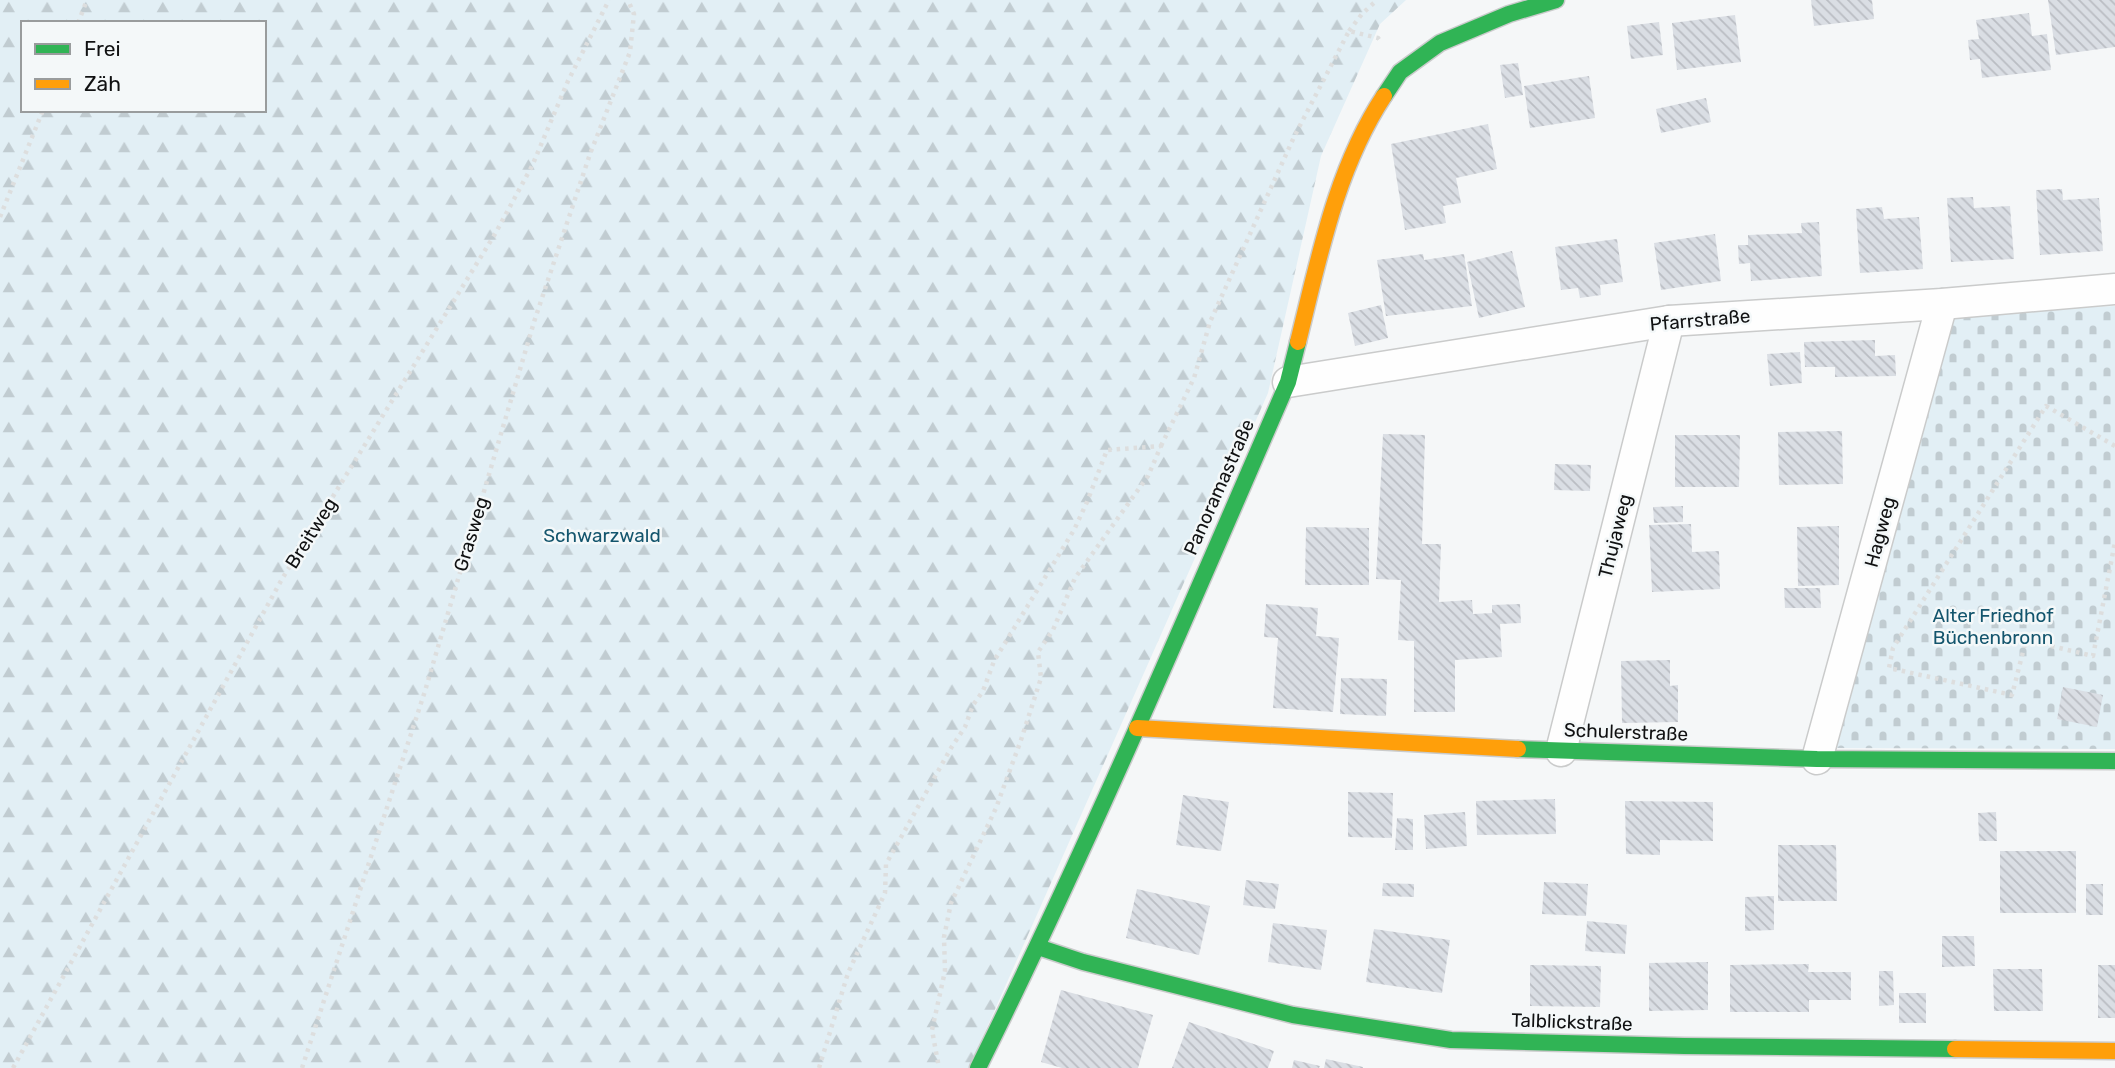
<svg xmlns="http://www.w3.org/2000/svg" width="2115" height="1068" font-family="Rubik,sans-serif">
	<defs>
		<pattern id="forest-firs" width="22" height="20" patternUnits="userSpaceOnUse" patternTransform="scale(1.75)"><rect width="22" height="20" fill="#e2eff5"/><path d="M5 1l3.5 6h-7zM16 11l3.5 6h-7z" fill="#c1ccd1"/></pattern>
		<pattern id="cemetery-stones" width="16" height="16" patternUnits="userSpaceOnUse" patternTransform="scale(1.75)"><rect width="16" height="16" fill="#e2eff5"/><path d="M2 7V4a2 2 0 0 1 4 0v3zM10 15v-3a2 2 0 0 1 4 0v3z" fill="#c1ccd1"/></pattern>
		<pattern id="building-back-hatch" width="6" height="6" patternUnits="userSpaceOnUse" patternTransform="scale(1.75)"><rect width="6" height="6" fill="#dadee4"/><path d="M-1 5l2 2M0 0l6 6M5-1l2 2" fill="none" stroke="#babdc3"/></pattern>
	</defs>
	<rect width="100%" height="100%" fill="#f5f7f8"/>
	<!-- forest -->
	<path fill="url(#forest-firs)" fill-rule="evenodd" d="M0,0H1406L1380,24L1321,156L1268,393L969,1068H0ZM23,23H264V110H23Z"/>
	<!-- cemetery -->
	<path fill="url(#cemetery-stones)" d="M2115,306V749L1832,748L1954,313Z"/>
	<!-- building -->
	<g fill="url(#building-back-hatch)">
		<path d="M1811,0H1872L1874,19L1814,26Z"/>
		<path d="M2048,0H2115V47L2056,55Z"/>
		<path d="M2029,13L2032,36L2047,34L2051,70L1982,78L1980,59L1970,60L1968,40L1979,39L1976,20Z"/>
		<path d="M1735,15L1741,62L1677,70L1672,23Z"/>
		<path d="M1659,22L1663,55L1631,59L1627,26Z"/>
		<path d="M1518,63L1523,95L1505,98L1500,65Z"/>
		<path d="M1589,76L1595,118L1530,128L1524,86Z"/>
		<path d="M1706,98L1711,122L1661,133L1656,109Z"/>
		<path d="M1488,124L1497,169L1456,178L1461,203L1443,206L1446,223L1405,230L1391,144Z"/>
		<path d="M2062,189L2063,200L2099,198L2103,251L2040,255L2036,190Z"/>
		<path d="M1973,197L1974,208L2010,206L2014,259L1951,262L1947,198Z"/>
		<path d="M1882,207L1884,219L1919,217L1923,269L1860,273L1856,209Z"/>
		<path d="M1819,222L1822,276L1751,281L1750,263L1739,264L1738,245H1748V235L1802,233L1801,223Z"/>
		<path d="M1715,234L1721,281L1661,290L1654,243Z"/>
		<path d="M1617,239L1623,282L1600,285L1601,295L1580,298L1578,288L1561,290L1555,247Z"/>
		<path d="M1512,251L1525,307L1479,318L1467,262Z"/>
		<path d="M1423,254L1424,260L1464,254L1472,306L1386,316L1377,260Z"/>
		<path d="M1381,305L1388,338L1355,346L1348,313Z"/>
		<path d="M1875,340V356L1895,355L1896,376L1835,377V367H1805L1804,342Z"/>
		<path d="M1800,352L1802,383L1770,386L1767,354Z"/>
		<path d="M1842,431L1843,484L1779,485L1778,432Z"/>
		<path d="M1383,434L1425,435L1422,544H1441L1439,602L1472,600L1473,614L1492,613V605L1520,604L1521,623L1500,624L1502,657L1455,660V712H1414V641L1398,640L1401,580L1376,579Z"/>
		<path d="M1675,435H1740L1739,487H1675Z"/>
		<path d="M1555,464L1591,465L1590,491L1554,490Z"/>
		<path d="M1683,506V522L1654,523L1653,507Z"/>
		<path d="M1691,524L1692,552L1719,551L1720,589L1652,592L1649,525Z"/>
		<path d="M1839,526V585L1798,586L1797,527Z"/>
		<path d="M1306,527L1369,528V585H1305Z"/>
		<path d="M1784,588H1820L1821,608H1785Z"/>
		<path d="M1266,604L1318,608L1316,636L1339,638L1333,712L1273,708L1278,638L1264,637Z"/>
		<path d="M1670,660V686L1678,685V722L1622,723L1621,661Z"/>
		<path d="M1341,678L1387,679L1386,716L1340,714Z"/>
		<path d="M2063,687L2103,695L2097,727L2057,719Z"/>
		<path d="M1348,792L1393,793L1392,838L1348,837Z"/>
		<path d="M1183,795L1229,802L1221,851L1176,845Z"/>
		<path d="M1555,799L1556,834L1477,835L1476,801Z"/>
		<path d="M1625,801L1713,802V841L1660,840V855L1626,854Z"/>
		<path d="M1465,812L1467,846L1426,849L1424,815Z"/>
		<path d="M1996,812L1997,841H1979L1978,813Z"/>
		<path d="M1397,818L1413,819V850H1395Z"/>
		<path d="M1778,845H1836L1837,901H1778Z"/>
		<rect x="2000" y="851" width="76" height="62"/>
		<path d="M1246,880L1279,884L1275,909L1243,905Z"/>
		<path d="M1544,882L1588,884L1586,916L1542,914Z"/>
		<path d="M1383,883L1414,884V897L1382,896Z"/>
		<rect x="2086" y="884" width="17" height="31"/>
		<path d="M1137,889L1210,906L1199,955L1126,938Z"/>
		<path d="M1774,896V930L1745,931V897Z"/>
		<path d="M1587,921L1627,925L1625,954L1585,951Z"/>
		<path d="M1273,923L1327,930L1321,970L1268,962Z"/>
		<path d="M1374,929L1450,940L1442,993L1366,982Z"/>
		<path d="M1942,936H1974L1975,966L1942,967Z"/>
		<path d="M1708,962V1010L1649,1011V963Z"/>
		<path d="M1809,964L1808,972H1851V1000H1809V1012H1730V965Z"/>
		<path d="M1530,965L1601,966L1600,1007L1530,1006Z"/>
		<rect x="2098" y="965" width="17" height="53"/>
		<path d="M1993,969H2042L2043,1011H1994Z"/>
		<path d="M1879,971H1893L1894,1005L1879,1006Z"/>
		<path d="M1061,990L1153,1015L1138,1068H1062L1041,1062Z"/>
		<rect x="1899" y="993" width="27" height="30"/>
		<path d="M1189,1022L1274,1051L1268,1068H1172Z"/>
		<path d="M1326,1059L1363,1067V1068H1324Z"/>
		<path d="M1294,1060L1320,1066L1319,1068H1292Z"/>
	</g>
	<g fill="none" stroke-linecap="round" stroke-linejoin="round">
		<!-- street casing -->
		<g stroke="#cacbcb" stroke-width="33">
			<g id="street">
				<path d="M1288,382L1669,321L1942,304L2115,289"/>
				<path d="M1561,751L1669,321"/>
				<path d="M1817,759L1942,304"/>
			</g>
		</g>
		<!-- fast casing -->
		<g stroke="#cacbcb" stroke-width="19">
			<g id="fast">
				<path d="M1384,96L1400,72L1440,43L1509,14L1556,0"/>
				<path d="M1518,749L1817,759L2115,761"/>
				<path d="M1038,947L1083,962L1293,1015L1451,1040L1684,1046L1955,1049"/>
				<path d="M978,1068C1090,843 1188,612 1288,382L1298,342"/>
			</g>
		</g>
		<!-- slow casing -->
		<g stroke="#cacbcb" stroke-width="19">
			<g id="slow">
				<path d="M1298,342C1319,258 1336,169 1384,96"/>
				<path d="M1137,728L1518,749"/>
				<path d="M1955,1049L2115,1051"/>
			</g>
		</g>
		<!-- path -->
		<g stroke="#dddede" stroke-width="4.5" stroke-dasharray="3.5 5" stroke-linecap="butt">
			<path d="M78,23L87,0"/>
			<path d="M1349,31L1362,14L1377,0"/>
			<path d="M0,217L43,110"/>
			<path d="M1161,446L1194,378L1210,322L1294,137L1349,31L1378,38L1382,43"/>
			<path d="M2115,446L2046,406L1893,648L1889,668L2012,695L2026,640L2093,656L2115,542"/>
			<path d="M13,1068L282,579L495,234L532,166L568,81L609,0"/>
			<path d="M302,1068L425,691L534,322L590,154L630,52L634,14L628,0"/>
			<path d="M819,1068L848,973L885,893L886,864L951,748L965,727L973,705L983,691L994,661L1074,530L1087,502L1107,450L1161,446L1148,476L1075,578L1053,630L1038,652L1041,678L1021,740L996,808L951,903L944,937L945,971L932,1030L939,1068"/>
		</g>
		<!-- street -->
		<use href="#street" stroke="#fefefe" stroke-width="30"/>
		<!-- fast -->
		<use href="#fast" stroke="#30b455" stroke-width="16"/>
		<!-- slow -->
		<use href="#slow" stroke="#ff9f0a" stroke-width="16"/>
	</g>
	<g text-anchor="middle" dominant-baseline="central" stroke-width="5" stroke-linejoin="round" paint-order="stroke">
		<!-- street labels -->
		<g font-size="19" fill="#101112" stroke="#f4f8f9">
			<text transform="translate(1700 320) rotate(-5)">Pfarrstraße</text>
			<text transform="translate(1219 487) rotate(-66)">Panoramastraße</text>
			<text transform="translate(1880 532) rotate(-75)">Hagweg</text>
			<text transform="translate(311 533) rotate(-58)">Breitweg</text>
			<text transform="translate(471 534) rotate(-73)">Grasweg</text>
			<text transform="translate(1615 536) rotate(-76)">Thujaweg</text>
			<text transform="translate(1626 732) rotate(2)">Schulerstraße</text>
			<text transform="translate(1572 1022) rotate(2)">Talblickstraße</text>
		</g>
		<!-- park labels -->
		<g font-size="19" fill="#14556d" stroke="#f4f8f9">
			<text x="602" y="535">Schwarzwald</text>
			<text x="1993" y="615">Alter Friedhof<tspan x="1993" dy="22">Büchenbronn</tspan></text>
		</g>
	</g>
	<!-- legend -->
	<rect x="21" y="21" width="245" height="91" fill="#f4f8f9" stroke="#999c9d" stroke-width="2"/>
	<rect x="35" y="44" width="35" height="10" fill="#30b455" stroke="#999c9d" stroke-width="2"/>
	<text x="84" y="56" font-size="21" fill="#101112">Frei</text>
	<rect x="35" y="79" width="35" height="10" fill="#ff9f0a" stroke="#999c9d" stroke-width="2"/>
	<text x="84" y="91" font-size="21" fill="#101112">Zäh</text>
</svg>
